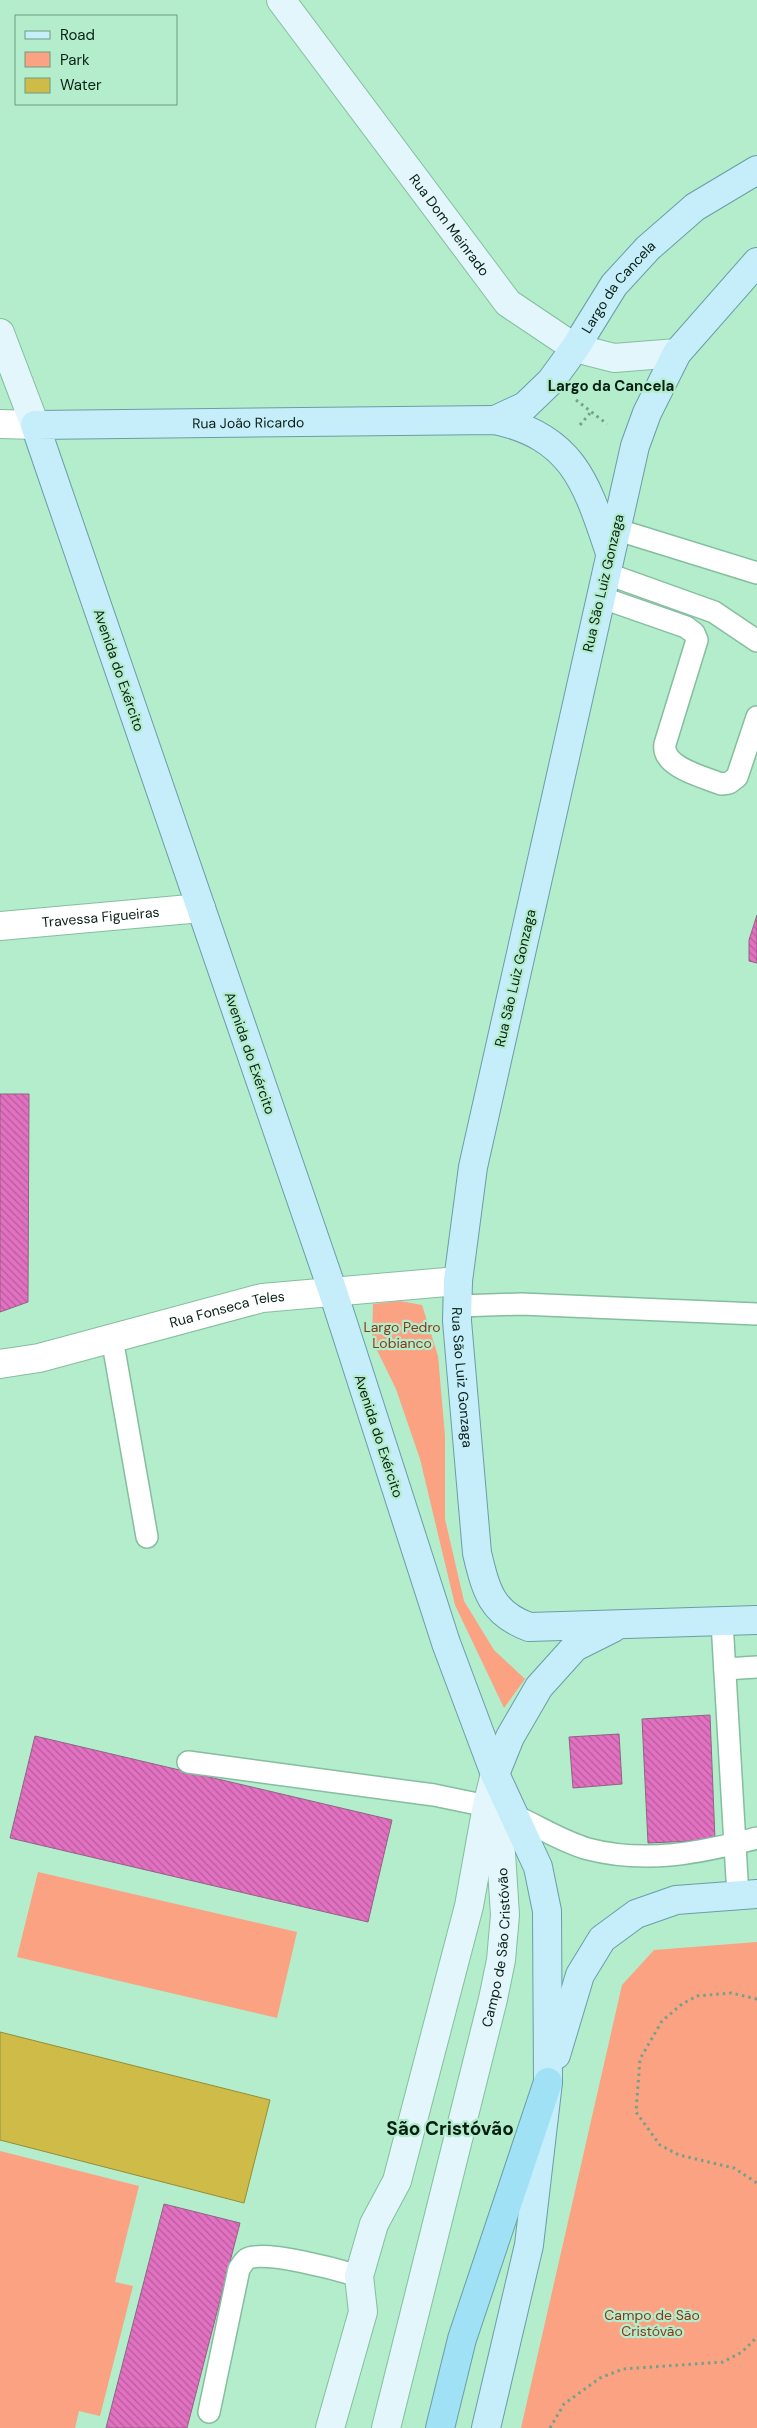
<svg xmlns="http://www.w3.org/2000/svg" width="757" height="2428" font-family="'DM Sans',sans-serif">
	<defs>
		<pattern id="building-back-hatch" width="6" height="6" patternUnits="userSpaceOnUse" patternTransform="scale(1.25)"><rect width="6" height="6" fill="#e371c1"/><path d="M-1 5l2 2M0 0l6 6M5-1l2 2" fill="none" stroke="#b65c9c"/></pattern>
	</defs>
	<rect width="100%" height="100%" fill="#b3edcc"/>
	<!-- green -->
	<g fill="#fba283">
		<path d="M400,1301L422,1305L438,1356L445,1436V1519L464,1601L494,1650L525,1679L504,1708L455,1605L420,1459L396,1389L372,1340L373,1304Z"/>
		<path d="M38,1872L297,1932L277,2018L17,1957Z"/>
		<path d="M757,1942V2428H521L622,1985L654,1950Z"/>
		<path d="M0,2151L139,2186L115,2282L133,2286L100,2416L79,2411L75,2428H0Z"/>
	</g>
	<!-- water -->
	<path fill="#cfbc48" stroke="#938d38" d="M0,2032L270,2100L244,2203L0,2140Z"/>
	<!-- building -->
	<g fill="url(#building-back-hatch)" stroke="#916382">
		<path d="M757,915V963L749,961V940Z"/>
		<path d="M0,1094H29L28,1302L0,1312Z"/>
		<path d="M710,1715L715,1840L648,1843L642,1719Z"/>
		<path d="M619,1734L622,1784L573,1788L569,1737Z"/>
		<path d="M35,1736L392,1820L368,1922L10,1838Z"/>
		<path d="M164,2204L240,2223L187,2428H106Z"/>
	</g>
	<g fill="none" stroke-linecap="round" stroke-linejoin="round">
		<!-- lane casing -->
		<g stroke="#85be9f" stroke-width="24">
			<g id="lane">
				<path d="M615,529L757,573"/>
				<path d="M605,573L714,612L757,641"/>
				<path d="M600,597L686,627L694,633L697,640L665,744C661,767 704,777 721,784L729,783L737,777L757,717"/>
				<path d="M458,1306L521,1304L757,1314"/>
				<path d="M112,1338L147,1537"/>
				<path d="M722,1622L738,1896"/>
				<path d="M725,1669L757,1667"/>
				<path d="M188,1762L434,1795L487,1806"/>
				<path d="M515,1816C538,1826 563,1842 588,1849C646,1864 700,1853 757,1838"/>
				<path d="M209,2412L239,2269C241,2266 244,2261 247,2259C262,2249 339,2270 359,2276"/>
			</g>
		</g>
		<!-- street casing -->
		<g stroke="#85be9f" stroke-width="30">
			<g id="street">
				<path d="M0,424L35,425"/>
				<path id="s1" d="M0,926L201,908"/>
				<path id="s2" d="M0,1364L39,1358L262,1298L458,1281"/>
			</g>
		</g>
		<!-- secondary casing -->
		<g stroke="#85be9f" stroke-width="30">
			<g id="secondary">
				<path id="s3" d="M281,0L508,303L575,348L614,358L677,353"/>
				<path d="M0,333L35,425"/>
				<path d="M330,2428L363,2312L359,2276L374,2224L397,2181L469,1906L487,1806L495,1774"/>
				<path id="s4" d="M386,2428L493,1999L501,1960L505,1915L498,1807"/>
			</g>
		</g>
		<!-- primary casing -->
		<g stroke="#6b9da7" stroke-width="30">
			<g id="primary">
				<path id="s5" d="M757,262L677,353L647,413L635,446L473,1167L458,1281L457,1321L477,1553C486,1590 491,1613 529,1627L757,1620"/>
				<path id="s6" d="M495,420L525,406L551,381L575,348L614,285L648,248L695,207L757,170"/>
				<path d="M495,1774L510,1737L539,1687L575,1647L613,1628"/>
				<path d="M556,2055L580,1975L602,1939L636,1914L676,1900L757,1894"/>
				<path id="s7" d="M486,2428L529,2245L548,2082L547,1911L538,1867L495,1774L446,1643L333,1292L35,425L495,420C574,437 587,485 610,553"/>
			</g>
		</g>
		<!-- highway casing -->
		<g stroke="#6b9da7" stroke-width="30">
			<path id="highway" d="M440,2428L462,2339L548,2082"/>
		</g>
		<!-- path -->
		<g stroke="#74a289" stroke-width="3" stroke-dasharray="2.5 4" stroke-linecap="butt">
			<path d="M576,400L607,424"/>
			<path d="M580,425L591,412"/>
			<path d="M757,1999L731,1993L697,1996L682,2004L662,2021L640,2059L636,2112L660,2145L679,2155L734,2168L757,2183"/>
			<path d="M550,2428L564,2404L600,2378L623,2369L723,2362L742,2352L757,2337"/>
		</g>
		<!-- lane -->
		<use href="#lane" stroke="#fff" stroke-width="21"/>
		<!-- street -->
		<use href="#street" stroke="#fff" stroke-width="28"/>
		<!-- secondary -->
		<use href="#secondary" stroke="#e2f6fc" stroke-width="28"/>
		<!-- primary -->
		<use href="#primary" stroke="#c6edfa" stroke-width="28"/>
		<!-- highway -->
		<use href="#highway" stroke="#a0e1f6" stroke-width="28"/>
	</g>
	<g text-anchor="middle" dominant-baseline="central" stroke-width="4.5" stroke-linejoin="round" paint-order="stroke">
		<!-- street labels -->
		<g font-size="14" fill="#081f14" stroke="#b3edcc">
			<text stroke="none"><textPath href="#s3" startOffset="281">Rua Dom Meinrado</textPath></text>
			<text stroke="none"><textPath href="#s6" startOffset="185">Largo da Cancela</textPath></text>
			<text stroke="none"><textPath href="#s7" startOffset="2309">Rua João Ricardo</textPath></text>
			<text transform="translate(603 583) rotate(-77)">Rua São Luiz Gonzaga</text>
			<text transform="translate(119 670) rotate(71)">Avenida do Exército</text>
			<text stroke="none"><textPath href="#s1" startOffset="101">Travessa Figueiras</textPath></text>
			<text transform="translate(515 978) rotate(-77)">Rua São Luiz Gonzaga</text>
			<text transform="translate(250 1053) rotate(71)">Avenida do Exército</text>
			<text stroke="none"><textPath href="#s2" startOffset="234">Rua Fonseca Teles</textPath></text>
			<text stroke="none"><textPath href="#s5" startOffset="1174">Rua São Luiz Gonzaga</textPath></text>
			<text transform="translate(379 1436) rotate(72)">Avenida do Exército</text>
			<text stroke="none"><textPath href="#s4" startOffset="494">Campo de São Cristóvão</textPath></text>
		</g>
		<!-- park labels -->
		<g font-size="14" fill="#883718" stroke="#b3edcc">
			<text x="402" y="1327">Largo Pedro<tspan x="402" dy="16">Lobianco</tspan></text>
			<text x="652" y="2315">Campo de São<tspan x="652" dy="16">Cristóvão</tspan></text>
		</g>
		<!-- neighbourhood labels -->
		<g font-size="15" font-weight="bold" fill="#081f14" stroke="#b3edcc">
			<text x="611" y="386">Largo da Cancela</text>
		</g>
		<!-- district labels -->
		<g font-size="19" font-weight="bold" fill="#081f14" stroke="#b3edcc">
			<text x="450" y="2128">São Cristóvão</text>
		</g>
	</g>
	<!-- legend -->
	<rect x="15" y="15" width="162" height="90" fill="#b3edcc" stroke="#6f9b82"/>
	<rect x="25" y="31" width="25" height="8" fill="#c6edfa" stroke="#6f9b82"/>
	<text x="60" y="40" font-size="15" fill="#081f14">Road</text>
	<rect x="25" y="52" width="25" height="15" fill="#fba283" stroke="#6f9b82"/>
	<text x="60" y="65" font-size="15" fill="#081f14">Park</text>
	<rect x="25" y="78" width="25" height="15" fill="#cfbc48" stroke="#6f9b82"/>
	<text x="60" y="90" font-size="15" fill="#081f14">Water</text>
</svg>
